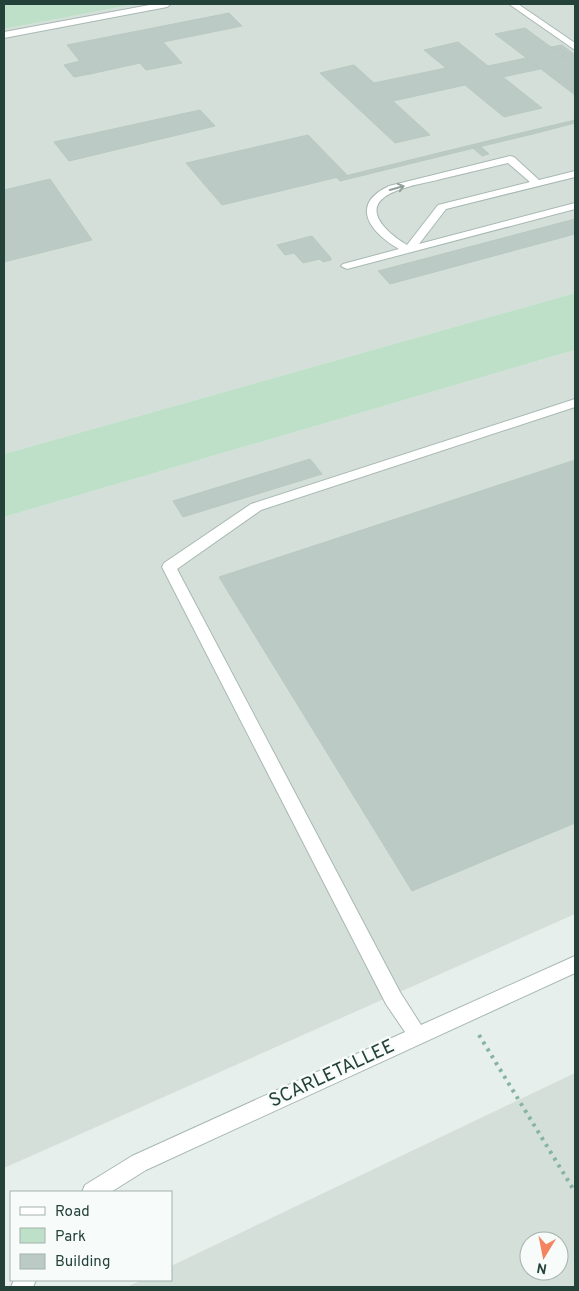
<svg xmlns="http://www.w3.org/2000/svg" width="579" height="1291" font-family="Overpass,sans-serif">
	<rect width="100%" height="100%" fill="#e6efeb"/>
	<!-- built -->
	<g fill="#d4dfda" fill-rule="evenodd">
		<path d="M136,4H575V293L4,454V29Z"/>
		<path d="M575,350V914L4,1168V517Z"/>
		<path d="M575,1073V1287H127L142,1280H171V1266ZM529,1241H559V1271H529Z"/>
	</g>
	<!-- green -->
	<g fill="#bfe0c8">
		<path d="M4,4H136L4,29Z"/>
		<path d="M575,293V350L4,517V454Z"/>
	</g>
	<!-- building -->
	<g fill="#bbcac4" stroke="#b8c9c2">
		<path d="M229,13L242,26L163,42L182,63L146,70L140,63L90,74L67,45Z"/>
		<path d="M525,28L555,50L560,49L567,54L562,55L575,65V95L495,34Z"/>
		<path d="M458,42L488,66L526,58L540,69L503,77L542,108L504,117L465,85L393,101L430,135L395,143L320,73L354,65L374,83L446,68L424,50Z"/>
		<path d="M562,45L575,55V64L562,55L567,54L560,49L555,50L551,47Z"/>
		<path d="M80,61L90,74L74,77L64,65Z"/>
		<path d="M200,110L215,126L69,161L54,142Z"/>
		<path d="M575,120V123L533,134L529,131Z"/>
		<path d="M529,131L533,134L466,150L463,147Z"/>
		<path d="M308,135L347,175L222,205L186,163Z"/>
		<path d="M480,146L489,154L482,156L473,148Z"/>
		<path d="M463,147L466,150L340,181L337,178Z"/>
		<path d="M50,179L92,240L4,262V190Z"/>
		<path d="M575,219V234L390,284L378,271Z"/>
		<path d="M312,236L331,258V260L323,262L320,259L303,263L294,253L285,255L277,245Z"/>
		<path d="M310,459L322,474L183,517L173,501Z"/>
		<path d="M575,460V823L412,891L219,577Z"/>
	</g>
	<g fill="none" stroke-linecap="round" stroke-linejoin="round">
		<!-- minor casing -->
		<g stroke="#a8b8b2" stroke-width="2">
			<g id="minor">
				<path d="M155,4H171L167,7L4,38V32Z"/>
				<path d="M509,4H518L575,43V50Z"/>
				<path d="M510,156L514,157L539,180L575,171V177L446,209L419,244L575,203V209L347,269L341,266L343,264L399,249C370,232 349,205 389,186ZM508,163L530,182L438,205L407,245C385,232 357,206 396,191C410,185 426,183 441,179C463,174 486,168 508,163Z"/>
				<path d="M575,399V407L261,510L177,569L400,992L421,1025L575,956V973L146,1170L111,1192H82L85,1185L132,1156L405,1032L386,1004L162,567L164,563L251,504Z"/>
				<path d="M14,1280H36L33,1287H11Z"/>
			</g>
		</g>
		<!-- path -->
		<path stroke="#86b3a5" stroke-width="4" stroke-dasharray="3 5" stroke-linecap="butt" d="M479,1035L575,1192"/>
		<!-- minor -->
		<use href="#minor" fill="#fff" fill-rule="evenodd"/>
	</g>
	<!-- one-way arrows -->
	<defs><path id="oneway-shaft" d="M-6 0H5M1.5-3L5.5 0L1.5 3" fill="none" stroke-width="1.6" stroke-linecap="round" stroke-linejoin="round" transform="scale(1.25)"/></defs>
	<use stroke="#92a09c" href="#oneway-shaft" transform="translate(397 188) rotate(-16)"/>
	<g text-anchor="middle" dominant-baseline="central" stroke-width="5" stroke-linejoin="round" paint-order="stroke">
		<!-- near-street labels -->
		<g font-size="19" fill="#24423a" stroke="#f7fbf9">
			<text transform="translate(332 1074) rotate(-25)">SCARLETALLEE</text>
		</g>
	</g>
	<!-- border -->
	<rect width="579" height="1291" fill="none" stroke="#24423a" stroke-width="10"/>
	<!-- legend -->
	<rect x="10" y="1191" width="162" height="90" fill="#f7fbf9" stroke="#a3b1ad"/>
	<rect x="20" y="1207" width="25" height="8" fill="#ffffff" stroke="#a3b1ad"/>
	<text x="55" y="1216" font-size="15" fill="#24423a">Road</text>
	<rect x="20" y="1228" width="25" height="15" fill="#bfe0c8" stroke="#a3b1ad"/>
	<text x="55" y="1241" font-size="15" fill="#24423a">Park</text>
	<rect x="20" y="1254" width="25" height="15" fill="#bbcac4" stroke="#a3b1ad"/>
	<text x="55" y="1266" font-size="15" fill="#24423a">Building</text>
	<!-- north arrow -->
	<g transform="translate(544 1256) rotate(190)"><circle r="24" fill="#f7fbf9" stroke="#a3b1ad"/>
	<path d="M0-4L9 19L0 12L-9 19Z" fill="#f4845f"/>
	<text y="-8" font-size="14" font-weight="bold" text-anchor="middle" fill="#24423a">N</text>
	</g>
</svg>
